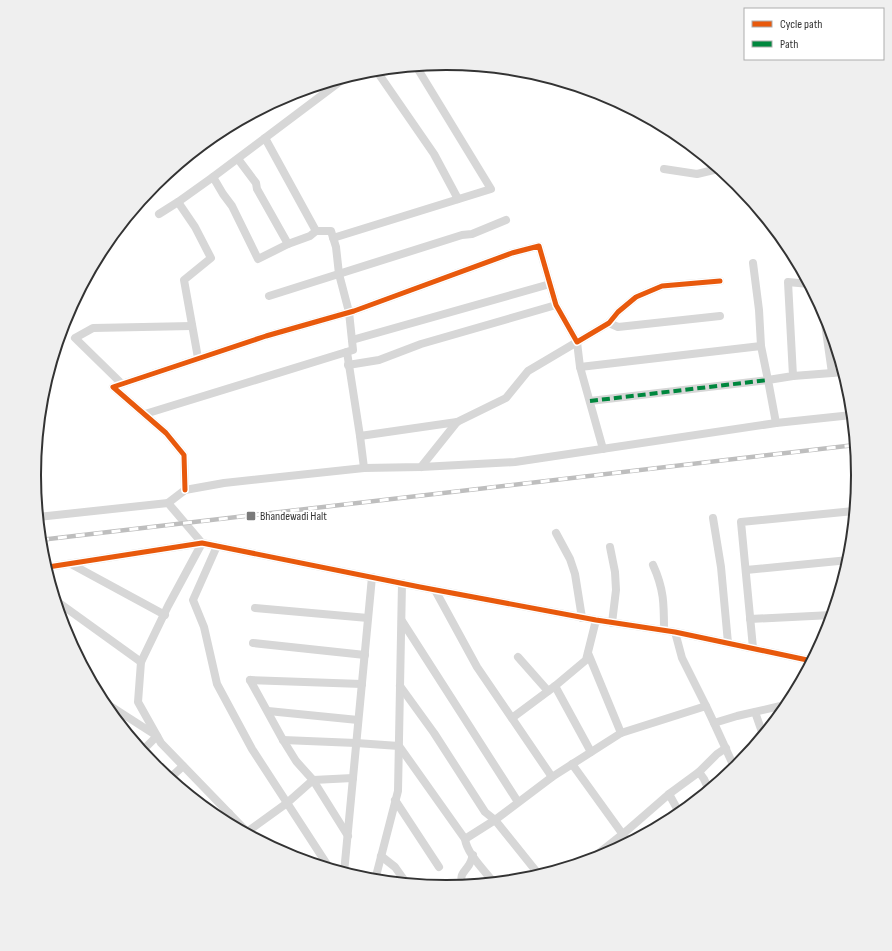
<svg xmlns="http://www.w3.org/2000/svg" width="892" height="951" font-family="'Sofia Sans Condensed',sans-serif">
	<rect width="100%" height="100%" fill="#fff"/>
	<g fill="none" stroke-linecap="round" stroke-linejoin="round">
		<!-- minor -->
		<g stroke="#d7d7d7" stroke-width="8">
			<path d="M376,70L434,154L458,199"/>
			<path d="M265,138L316,231"/>
			<path d="M238,159L256,183L257,189L288,244"/>
			<path d="M664,169L697,174L718,169"/>
			<path d="M178,202L195,227L211,258L184,280L198,358"/>
			<path d="M159,214L178,202L213,177L346,77"/>
			<path d="M333,238L491,189L416,66"/>
			<path d="M269,296L462,235L472,234L506,220"/>
			<path d="M823,310L832,373L843,372"/>
			<path d="M609,323L618,327L720,316"/>
			<path d="M352,340L550,284"/>
			<path d="M347,352L360,436L457,422"/>
			<path d="M348,365L379,360L421,344L556,305"/>
			<path d="M580,367L761,346"/>
			<path d="M793,376L832,373"/>
			<path d="M122,384L75,338L93,328L192,326"/>
			<path d="M590,401L768,380L761,346L759,310L753,263"/>
			<path d="M145,414L353,350L349,312L339,274L336,247L331,231H316L310,236L288,244L258,259L232,206L223,194L213,177"/>
			<path d="M776,423L768,380L793,376L788,282L809,284"/>
			<path d="M360,436L364,468"/>
			<path d="M421,467L457,422L506,398L528,371L577,342L580,367L603,449"/>
			<path d="M185,490L184,455L166,433L113,387L266,336L354,311L512,253L539,246L556,305L577,342L609,323L618,312L636,297L662,286L720,281"/>
			<path d="M168,503L185,490L224,483L364,468L421,467L515,462L776,423L852,415"/>
			<path d="M38,517L168,503L202,543"/>
			<path d="M713,518L721,567L728,643"/>
			<path d="M556,533L570,559L575,574L582,618"/>
			<path d="M202,543L168,606L141,662L138,702L161,743L252,837"/>
			<path d="M217,546L193,600L204,627L217,684L252,749L330,869"/>
			<path d="M610,547L615,572L616,590L612,623"/>
			<path d="M71,564L165,615"/>
			<path d="M653,565C664,589 664,604 664,630"/>
			<path d="M48,567L202,543L420,587L596,620L675,632L812,661"/>
			<path d="M746,570L849,560"/>
			<path d="M435,590L477,667L552,777"/>
			<path d="M55,600L141,662"/>
			<path d="M255,608L368,618"/>
			<path d="M750,619L832,615"/>
			<path d="M402,621L518,802"/>
			<path d="M675,632L682,658L706,706"/>
			<path d="M253,643L365,655"/>
			<path d="M753,648L741,522L854,511"/>
			<path d="M588,653L621,733"/>
			<path d="M518,657L548,691"/>
			<path d="M250,680L283,740L296,761L313,780L348,836"/>
			<path d="M250,680L362,684"/>
			<path d="M400,686L434,733L485,812L495,820L540,876"/>
			<path d="M555,686L591,752"/>
			<path d="M101,700L157,736L142,751"/>
			<path d="M268,711L358,720"/>
			<path d="M755,712L763,735"/>
			<path d="M512,718L555,686L586,660L596,620"/>
			<path d="M714,723L735,769"/>
			<path d="M283,740L356,743L399,746L465,839L495,820L552,777L621,733L706,706L714,723L737,716L789,704"/>
			<path d="M572,764L629,843"/>
			<path d="M699,772L704,779L709,790"/>
			<path d="M169,779L183,766"/>
			<path d="M669,794L680,814"/>
			<path d="M395,800L439,867"/>
			<path d="M221,820L229,813"/>
			<path d="M247,832L287,803L313,780L353,778"/>
			<path d="M465,839C467,854 485,871 494,883"/>
			<path d="M381,856L395,867L407,884"/>
			<path d="M589,861L623,834L669,794L699,772L717,754L726,748"/>
			<path d="M344,873L372,577"/>
			<path d="M375,880L398,791L402,583"/>
			<path d="M463,886C459,874 463,874 469,865C471,862 472,858 473,855"/>
		</g>
		<!-- rail casing -->
		<g stroke="#bebebe" stroke-width="4.5">
			<path id="rail" d="M40,540L855,445"/>
		</g>
		<!-- rail -->
		<use href="#rail" stroke="#fff" stroke-width="3" stroke-dasharray="9" stroke-linecap="butt"/>
		<!-- quiet -->
		<path stroke="#00873e" stroke-width="4" stroke-dasharray="8 4" stroke-linecap="butt" d="M590,401L768,380"/>
		<!-- cycleway casing -->
		<g stroke="#fff" stroke-width="8">
			<g id="cycleway">
				<path d="M185,490L184,455L166,433L113,387L266,336L354,311L512,253L539,246L556,305L577,342L609,323L618,312L636,297L662,286L720,281"/>
				<path d="M48,567L202,543L420,587L596,620L675,632L812,661"/>
			</g>
		</g>
		<!-- cycleway -->
		<use href="#cycleway" stroke="#e8590c" stroke-width="5"/>
	</g>
	<!-- markers -->
	<rect fill="#7a7a7a" stroke="#fff" stroke-width="1.5" x="246" y="511" width="10" height="10" rx="2"/>
	<g text-anchor="middle" dominant-baseline="central" stroke-width="4" stroke-linejoin="round" paint-order="stroke">
		<!-- poi labels -->
		<g font-size="12" fill="#333" stroke="#fff" text-anchor="start">
			<text x="260" y="516">Bhandewadi Halt</text>
		</g>
	</g>
	<!-- crop -->
	<path d="M0 0H892V951H0ZM41 475a405 405 0 1 1 810 0a405 405 0 1 1-810 0Z" fill="#efefef" fill-rule="evenodd"/>
	<path fill="none" stroke="#333" stroke-width="2" d="M41 475a405 405 0 1 1 810 0a405 405 0 1 1-810 0Z"/>
	<!-- legend -->
	<rect x="744" y="8" width="140" height="52" fill="#ffffff" stroke="#adadad"/>
	<rect x="752" y="21" width="20" height="6" fill="#e8590c" stroke="#adadad"/>
	<text x="780" y="28" font-size="12" fill="#333333">Cycle path</text>
	<rect x="752" y="41" width="20" height="6" fill="#00873e" stroke="#adadad"/>
	<text x="780" y="48" font-size="12" fill="#333333">Path</text>
</svg>
